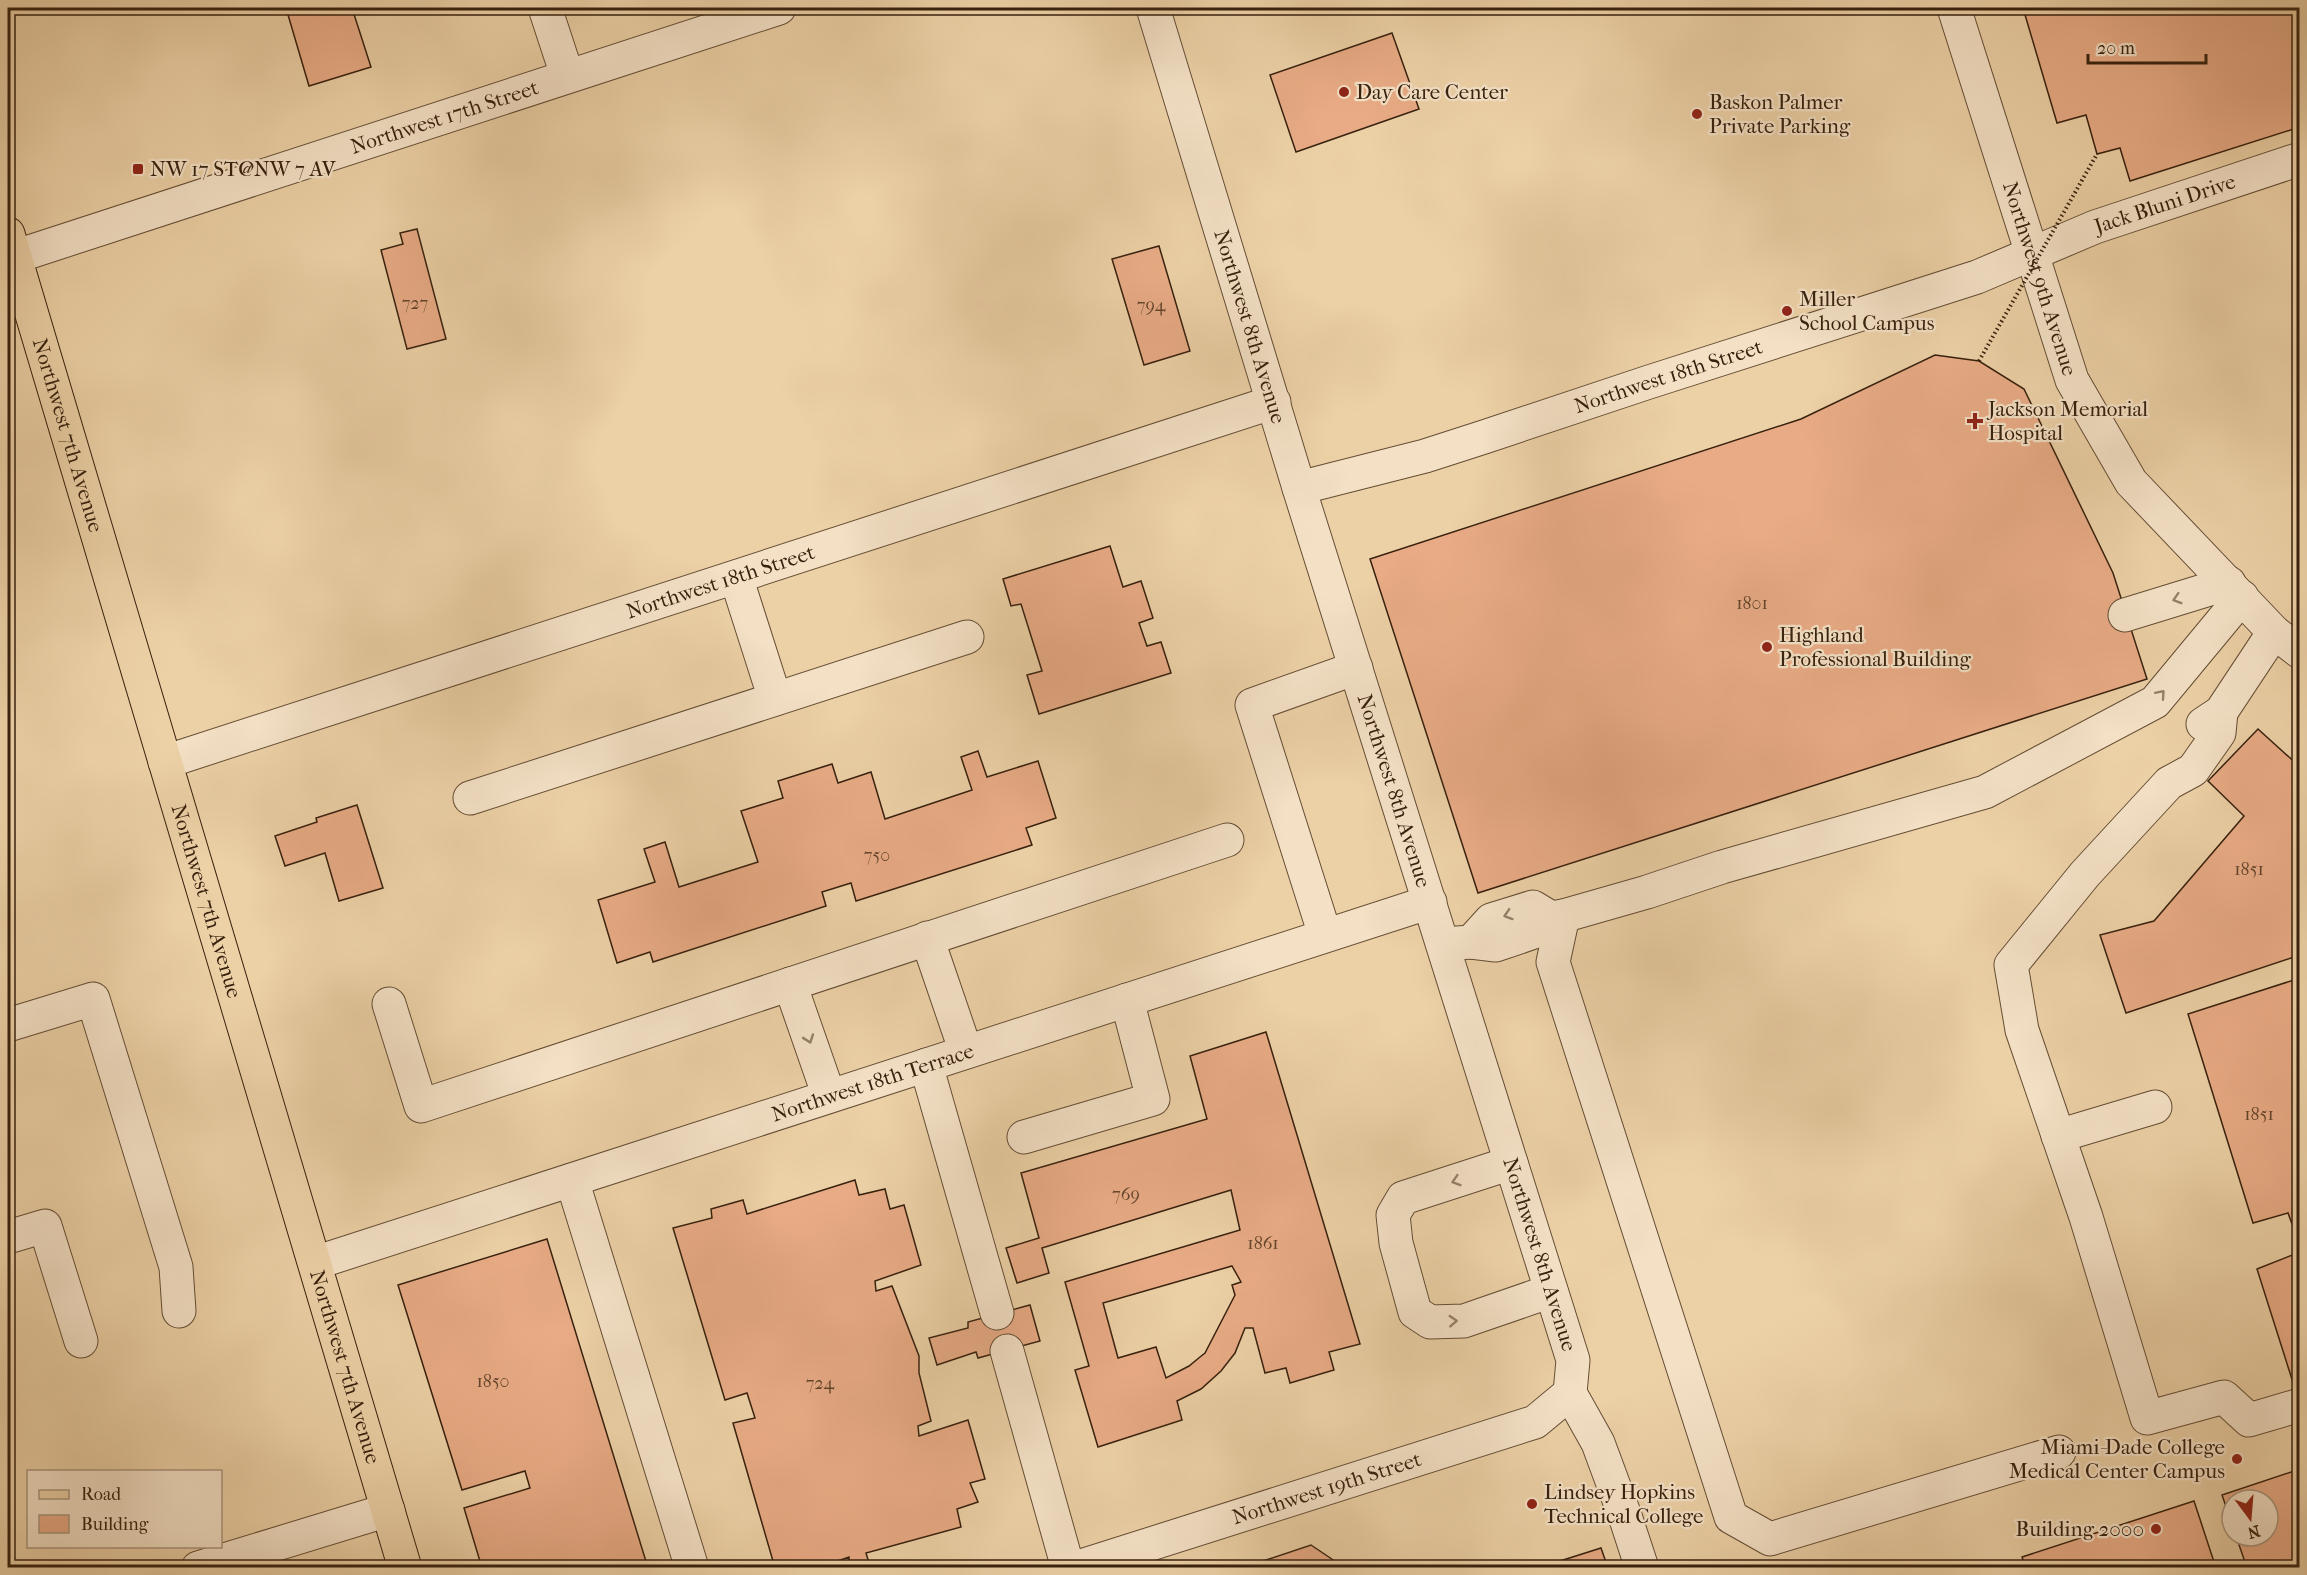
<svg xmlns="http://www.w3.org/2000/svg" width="2307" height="1575" font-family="'IM FELL French Canon',serif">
	<rect width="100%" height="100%" fill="#ecd0a6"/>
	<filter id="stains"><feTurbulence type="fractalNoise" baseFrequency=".00333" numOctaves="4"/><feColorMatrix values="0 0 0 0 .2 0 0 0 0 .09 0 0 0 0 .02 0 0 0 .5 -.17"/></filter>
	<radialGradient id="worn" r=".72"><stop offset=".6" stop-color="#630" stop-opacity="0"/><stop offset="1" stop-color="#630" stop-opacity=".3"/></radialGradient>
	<!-- building -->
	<g fill="#e8ab85" stroke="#37210e" stroke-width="1.5" fill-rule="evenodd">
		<path d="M286,8H352L371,67L309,86Z"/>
		<path d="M2023,8H2300V127L2130,181L2120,148L2097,154L2086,115L2057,123Z"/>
		<path d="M1392,33L1419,109L1296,152L1270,75Z"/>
		<path d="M417,229L446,339L407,349L381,250L403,244L400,233Z"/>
		<path d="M1159,246L1190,351L1144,365L1112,259Z"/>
		<path d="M1935,355L1979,361L2024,389L2113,573L2147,679L1478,893L1370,559L1801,419Z"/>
		<path d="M1110,546L1123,587L1141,581L1153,618L1139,623L1147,646L1161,642L1171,673L1039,714L1027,675L1042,671L1021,604L1011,606L1003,579Z"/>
		<path d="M2258,729L2300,767V955L2126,1013L2100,935L2154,921L2244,816L2208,781Z"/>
		<path d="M978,751L987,777L1038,761L1056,818L1026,828L1032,845L856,901L851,883L822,892L826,906L653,962L650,952L617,963L598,900L655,882L644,849L665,842L679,887L758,862L741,811L783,798L778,781L832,764L838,783L871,772L885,819L972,790L961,757Z"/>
		<path d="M357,805L383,888L339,901L325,853L285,866L275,836L317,822L316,818Z"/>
		<path d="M2300,978V1221L2292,1224L2288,1213L2253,1223L2188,1014Z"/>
		<path d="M1266,1032L1360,1344L1329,1352L1334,1370L1290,1383L1286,1368L1265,1373L1253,1328H1245L1235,1353L1221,1371L1201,1389L1177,1401L1182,1420L1098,1447L1075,1370L1089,1366L1065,1282L1240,1230L1231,1190L1042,1248L1049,1273L1017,1283L1006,1248L1039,1238L1021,1173L1207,1119L1190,1056ZM1232,1266L1241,1282L1232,1285L1235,1295L1205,1353L1200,1357L1189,1366L1166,1378L1156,1347L1118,1358L1103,1303Z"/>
		<path d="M855,1180L859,1195L885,1189L890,1209L904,1205L921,1265L875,1281L876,1291L892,1286L919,1356V1373L931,1421L918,1426L919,1436L968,1420L985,1479L970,1483L978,1502L957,1509L961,1527L866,1553L869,1563L849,1567V1557L829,1564L831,1568H775L733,1423L755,1418L747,1393L725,1400L673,1228L712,1218L711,1209L743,1200L747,1214Z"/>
		<path d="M547,1239L648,1568H482L464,1508L530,1488L525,1471L462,1490L398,1285Z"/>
		<path d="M2300,1252V1391L2296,1392L2257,1269Z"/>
		<path d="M1030,1305L1040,1341L978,1358L976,1352L937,1365L929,1338L968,1328V1322Z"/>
		<path d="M2300,1469V1560L2278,1568H2247L2236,1536H2268V1500H2232V1524L2222,1495Z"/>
		<path d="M2194,1501L2216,1568H2026L2022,1557Z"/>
		<path d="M1311,1545L1345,1568H1242Z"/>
		<path d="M1601,1548L1608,1568H1538Z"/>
	</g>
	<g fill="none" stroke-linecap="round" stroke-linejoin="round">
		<!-- minor casing -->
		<g stroke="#644d34" stroke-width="35">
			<g id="minor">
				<path d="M545,8L567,75"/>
				<path id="s1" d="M1153,8L1299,488L1573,1360L1570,1393L1598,1443L1625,1516L1642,1568"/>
				<path id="s2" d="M1954,8L2072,380L2131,482L2274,632L2300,652"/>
				<path id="s3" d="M8,259L779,8"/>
				<path id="s4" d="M1299,488L1425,456L1484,437L1649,382L1977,277L2095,227L2300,159"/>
				<path d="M736,577L775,699"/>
				<path d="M2125,615L2229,583"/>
				<path d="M2221,712L2219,733L2193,770L2169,783L2085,874L2011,965L2022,1030L2086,1217L2147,1418L2224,1397L2249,1420L2300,1405"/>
				<path d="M2203,724L2221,712L2274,632"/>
				<path id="s5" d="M165,762L1274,402"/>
				<path d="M470,798L967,637"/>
				<path d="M1325,935L1252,705L1356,668"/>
				<path d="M927,938L966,1052"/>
				<path d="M1471,942L1491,920L1533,907L1551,918"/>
				<path d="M1444,944L1471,942L1496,945L1537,931L1551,918L1563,916"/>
				<path d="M790,984L829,1096"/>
				<path d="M389,1004L421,1106L1227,840"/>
				<path d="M8,1025L93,999L176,1267L179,1311"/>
				<path d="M926,1065L997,1313"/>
				<path d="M2058,1136L2155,1107"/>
				<path d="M1024,1137L1153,1099L1127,1000"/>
				<path d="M1511,1163L1403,1198L1393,1215L1396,1243L1415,1312L1430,1322L1464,1321L1551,1291"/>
				<path d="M572,1180L692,1568"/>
				<path d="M8,1237L45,1226L81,1341"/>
				<path id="s6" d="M315,1263L1430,902"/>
				<path d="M1007,1351L1068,1568"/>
				<path d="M2059,1452L1770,1539L1731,1517L1553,962L1563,916L1647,892L1722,867L1985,792L2155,702L2242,597"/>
				<path d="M198,1568L388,1510"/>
				<path id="s7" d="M1075,1568L1535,1422L1570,1393"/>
			</g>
		</g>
		<!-- major casing -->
		<g stroke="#37210e" stroke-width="35">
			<g id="major">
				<path id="s8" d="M8,234L405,1568"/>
			</g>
		</g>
		<!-- minor -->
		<use href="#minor" stroke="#f3e0c5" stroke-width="33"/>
		<!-- major -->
		<use href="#major" stroke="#ecd0a6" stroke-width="33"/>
		<!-- path-bridge -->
		<path stroke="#37210e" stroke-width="4" stroke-dasharray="1.5 3" stroke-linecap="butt" d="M1979,361L2097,154"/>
	</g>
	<!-- one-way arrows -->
	<defs><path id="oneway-chevron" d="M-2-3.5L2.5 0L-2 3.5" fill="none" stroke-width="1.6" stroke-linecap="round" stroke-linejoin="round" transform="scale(1.5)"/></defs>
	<g stroke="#95806a">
		<use href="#oneway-chevron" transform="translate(2177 599) rotate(163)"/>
		<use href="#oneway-chevron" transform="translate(2161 694) rotate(-49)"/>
		<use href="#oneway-chevron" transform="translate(1508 915) rotate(162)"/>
		<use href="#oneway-chevron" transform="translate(809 1039) rotate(71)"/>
		<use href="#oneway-chevron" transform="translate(1456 1181) rotate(163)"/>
		<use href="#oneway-chevron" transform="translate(1453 1321) rotate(-3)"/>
	</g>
	<!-- markers -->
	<g fill="#8f2418" stroke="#f3e0c5" stroke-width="2">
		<circle cx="1344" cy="92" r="6"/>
		<circle cx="1697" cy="114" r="6"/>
		<rect x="132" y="163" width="12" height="12" rx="3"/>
		<circle cx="1787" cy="311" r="6"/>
		<path d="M1972 412h6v6h6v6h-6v6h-6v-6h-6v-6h6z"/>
		<circle cx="1767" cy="647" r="6"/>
		<circle cx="2237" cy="1459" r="6"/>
		<circle cx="1532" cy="1504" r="6"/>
		<circle cx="2156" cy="1529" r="6"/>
	</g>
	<g text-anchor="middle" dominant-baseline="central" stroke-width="4.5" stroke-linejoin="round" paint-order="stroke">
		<!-- number labels -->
		<g font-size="18" fill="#63442c">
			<text x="415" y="303">727</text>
			<text x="1151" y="305">794</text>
			<text x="1752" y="603">1801</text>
			<text x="877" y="855">750</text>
			<text x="2249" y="869">1851</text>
			<text x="2259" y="1114">1851</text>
			<text x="1126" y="1194">769</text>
			<text x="1263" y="1243">1861</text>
			<text x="493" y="1381">1850</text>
			<text x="820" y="1383">724</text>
		</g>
		<!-- poi labels -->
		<g font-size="21" fill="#37210e" stroke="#f3e0c5" text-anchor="start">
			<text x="1356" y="92">Day Care Center</text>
			<text x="1709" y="102">Baskon Palmer<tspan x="1709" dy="24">Private Parking</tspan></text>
			<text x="150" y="169">NW 17 ST@NW 7 AV</text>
			<text x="1799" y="299">Miller<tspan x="1799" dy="24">School Campus</tspan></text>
			<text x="1988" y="409">Jackson Memorial<tspan x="1988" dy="24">Hospital</tspan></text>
			<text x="1779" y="635">Highland<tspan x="1779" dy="24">Professional Building</tspan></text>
			<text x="2225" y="1447" text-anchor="end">Miami-Dade College<tspan x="2225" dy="24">Medical Center Campus</tspan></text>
			<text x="1544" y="1492">Lindsey Hopkins<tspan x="1544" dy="24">Technical College</tspan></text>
			<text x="2144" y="1529" text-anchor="end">Building 2000</text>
		</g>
		<!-- street labels -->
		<g font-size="21" fill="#37210e" stroke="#f3e0c5">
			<text stroke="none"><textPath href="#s3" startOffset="459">Northwest 17th Street</textPath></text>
			<text stroke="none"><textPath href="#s4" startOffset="912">Jack Bluni Drive</textPath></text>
			<text stroke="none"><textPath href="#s2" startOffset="284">Northwest 9th Avenue</textPath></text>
			<text stroke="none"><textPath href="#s1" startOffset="333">Northwest 8th Avenue</textPath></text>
			<text stroke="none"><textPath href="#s4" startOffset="386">Northwest 18th Street</textPath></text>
			<text stroke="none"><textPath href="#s8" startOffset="210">Northwest 7th Avenue</textPath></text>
			<text stroke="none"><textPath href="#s5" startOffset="584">Northwest 18th Street</textPath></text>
			<text stroke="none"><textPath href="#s1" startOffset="819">Northwest 8th Avenue</textPath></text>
			<text stroke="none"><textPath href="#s8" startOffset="696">Northwest 7th Avenue</textPath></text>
			<text stroke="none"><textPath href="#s6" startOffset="586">Northwest 18th Terrace</textPath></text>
			<text stroke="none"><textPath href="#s1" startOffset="1305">Northwest 8th Avenue</textPath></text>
			<text stroke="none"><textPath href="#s8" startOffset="1182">Northwest 7th Avenue</textPath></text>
			<text stroke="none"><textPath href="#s7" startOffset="264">Northwest 19th Street</textPath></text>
		</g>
	</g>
	<!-- margin -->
	<rect width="2307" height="1575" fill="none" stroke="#ecd0a6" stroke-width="30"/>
	<rect x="9" y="9" width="2289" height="1557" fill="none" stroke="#37210e" stroke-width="3"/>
	<rect x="15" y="15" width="2277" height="1545" fill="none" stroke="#37210e" stroke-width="1.5"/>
	<!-- legend -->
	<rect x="27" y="1470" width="195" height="78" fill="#f3e0c5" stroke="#a8947c" stroke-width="1.5"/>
	<rect x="39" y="1490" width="30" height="9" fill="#ecd0a6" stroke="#a8947c" stroke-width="1.5"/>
	<text x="81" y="1500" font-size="18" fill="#37210e">Road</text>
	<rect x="39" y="1515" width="30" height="18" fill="#e8ab85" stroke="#a8947c" stroke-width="1.5"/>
	<text x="81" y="1530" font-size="18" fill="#37210e">Building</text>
	<!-- north arrow -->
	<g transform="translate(2250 1518) rotate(164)"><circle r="28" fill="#f3e0c5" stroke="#a8947c" stroke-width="1.5"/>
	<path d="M0-4.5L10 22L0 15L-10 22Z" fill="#8f2418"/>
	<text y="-9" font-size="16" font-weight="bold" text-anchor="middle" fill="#37210e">N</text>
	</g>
	<!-- scale -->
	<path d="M2088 54v9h118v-9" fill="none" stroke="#37210e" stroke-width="3"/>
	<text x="2097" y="54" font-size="18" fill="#37210e" stroke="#f3e0c5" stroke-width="4.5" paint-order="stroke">20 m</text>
	<rect width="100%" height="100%" filter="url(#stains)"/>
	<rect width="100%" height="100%" fill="url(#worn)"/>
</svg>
